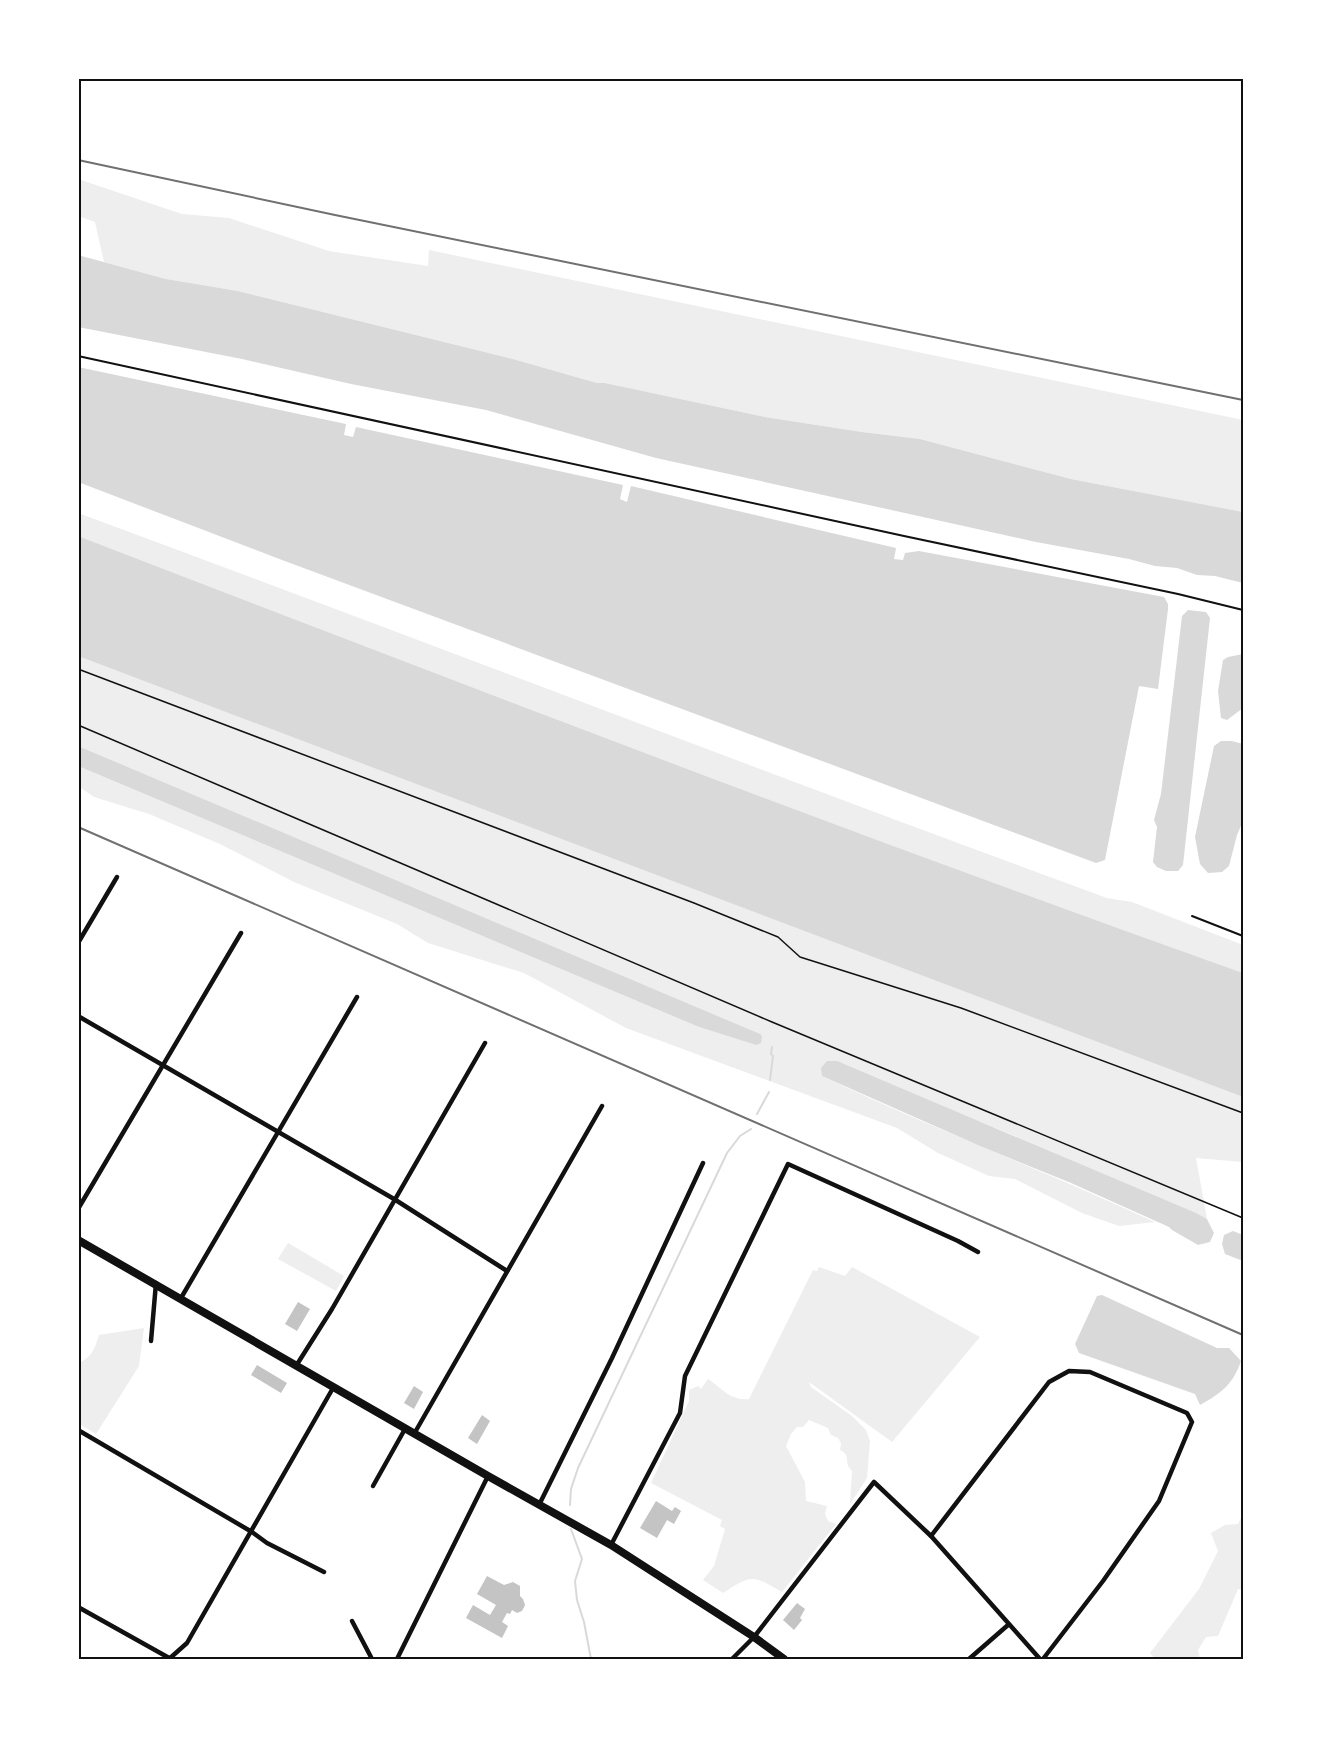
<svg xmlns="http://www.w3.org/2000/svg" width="1321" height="1737" font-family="'IBM Plex Serif',serif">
	<rect width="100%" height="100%" fill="#fff"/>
	<!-- green -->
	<g fill="#eee">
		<path d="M78,179L182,214L229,218L329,251L428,266L429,250L1243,420V512L1071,479L920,439L862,432L765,417L605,383H597L513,359L238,291L166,279L104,262L95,222L78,216Z"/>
		<path d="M78,513C422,640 763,772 1107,898L1132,902L1243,945V973C852,834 465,685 78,536Z"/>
		<path d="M78,656L1243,1097V1162L1196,1158L1207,1219L1001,1130L950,1110L822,1076C931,1128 1045,1171 1155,1222L1119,1226L1082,1213L1015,1179L989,1176L938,1153L897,1128L626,1028L524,973L428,943L397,924L294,882L220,844L149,814L94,797L78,786V766L699,1027L756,1045L762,1036L78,746Z"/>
		<path d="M288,1243L344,1276L336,1291L278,1259Z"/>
		<path d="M819,1267L845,1276L852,1267L980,1337L892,1442L809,1382L811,1387L852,1416L866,1430L870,1441L867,1478L850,1504L852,1471L848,1466C846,1459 849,1454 840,1450L841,1443L838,1438L831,1435L828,1428L809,1420L803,1427H797L791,1434L786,1446L805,1482L806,1501L827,1506L825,1514L828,1521L836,1524L782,1592C753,1575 752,1574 723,1593L703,1580L714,1566L725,1529L720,1526L722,1520L651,1483L689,1401V1390L698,1386L701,1389L708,1379C722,1388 730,1401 749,1399L813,1270L817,1271Z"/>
		<path d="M144,1328L139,1366L96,1434L78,1423V1363C92,1358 95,1348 99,1335Z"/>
		<path d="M1243,1514V1590L1238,1589L1218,1636L1206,1637L1198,1650L1200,1659H1155L1150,1653L1199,1589L1218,1551L1211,1533L1225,1525L1238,1524Z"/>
	</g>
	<!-- water -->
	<g fill="#d9d9d9">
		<path d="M78,255L166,279L238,291L513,359L597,383H605L765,417L862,432L920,439L1071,479L1243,512V583L1215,576L1197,575L1177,568L1155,566L1129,559L1036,542L656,458L486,410L351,384L242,359L78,327Z"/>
		<path d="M78,367L346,424L344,435L353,437L356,427L623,485L620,499L627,502L631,486L896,548L894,559L903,560L905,553L919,551L1164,597L1168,604V609L1158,689L1139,686L1105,860L1096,863L282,560L78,482Z"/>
		<path d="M78,536C465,685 852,834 1243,973V1097L78,656Z"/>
		<path d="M1188,610L1206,612L1210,618L1183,865L1178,871H1166L1157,867L1153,862L1157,827L1154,820L1161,794L1182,616Z"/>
		<path d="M1243,654V708L1227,720L1221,718L1218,691L1223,660L1228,657Z"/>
		<path d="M1221,741H1232L1243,744V821L1237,835L1229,866L1222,872L1208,873L1200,864L1195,837L1214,746Z"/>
		<path d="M78,746L760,1034L762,1036L761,1043L756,1045L699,1027L78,766Z"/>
		<path d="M827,1061H837L1196,1213L1207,1219L1214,1233L1210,1242L1198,1245L1172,1230L1169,1227L1071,1183L980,1146L822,1076L821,1068Z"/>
		<path d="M1233,1231L1243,1235V1261L1225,1254L1222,1244L1224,1235Z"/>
		<path d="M1102,1295L1217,1348H1229L1241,1361C1233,1384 1222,1393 1200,1405L1195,1394L1079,1353L1075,1344L1097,1296Z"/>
	</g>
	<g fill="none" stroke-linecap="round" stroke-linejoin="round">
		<!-- stream -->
		<g stroke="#d9d9d9" stroke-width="2">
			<path d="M770,1080L773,1056L771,1054L772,1047"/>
			<path d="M757,1114L769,1092"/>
			<path d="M570,1505L571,1489L578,1468L727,1153L740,1136L751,1129"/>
			<path d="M571,1529L582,1559L575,1581L577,1600L584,1622L591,1659"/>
		</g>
	</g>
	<!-- building -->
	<g fill="#c4c4c4">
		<path d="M298,1302L310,1309L297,1331L285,1324Z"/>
		<path d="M257,1365L287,1383L281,1393L251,1375Z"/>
		<path d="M414,1386L423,1392L414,1409L404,1403Z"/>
		<path d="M482,1415L490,1421L477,1444L468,1438Z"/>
		<path d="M656,1501L672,1511L675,1507L681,1511L674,1524L667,1520L657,1538L640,1528Z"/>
		<path d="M487,1576L504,1585L513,1582L520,1586V1596L523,1599L525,1605L522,1611L517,1613L512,1610L510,1614L507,1613L502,1622L508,1626L502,1638L466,1618L473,1605L490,1615L496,1605L477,1594Z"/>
		<path d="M797,1603L805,1609L800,1618L802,1620L794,1630L783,1620Z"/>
	</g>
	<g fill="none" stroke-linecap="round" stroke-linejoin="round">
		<!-- path -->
		<g stroke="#111" stroke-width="1.5">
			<path d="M78,669L694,903L778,937L800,957L961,1008L1243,1113"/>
			<path d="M78,725L772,1022L1243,1218"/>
		</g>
		<!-- service -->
		<g stroke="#111" stroke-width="2">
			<path d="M78,356L904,536L1178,594L1243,610"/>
			<path d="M1192,916L1243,936"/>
		</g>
		<!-- minor -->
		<g stroke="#111" stroke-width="4.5">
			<path d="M78,943L117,877"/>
			<path d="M78,1016L394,1199L507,1271"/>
			<path d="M78,1209L241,933"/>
			<path d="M181,1298L357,997"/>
			<path d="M151,1341L156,1283"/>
			<path d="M296,1366L332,1309L485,1043"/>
			<path d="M78,1430L252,1532L267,1543L324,1572"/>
			<path d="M414,1434L602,1106"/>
			<path d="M373,1486L405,1429"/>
			<path d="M539,1505L612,1358L703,1163"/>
			<path d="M931,1536L1049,1382L1069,1371L1090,1372L1187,1413L1192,1422L1159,1501L1103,1581L1043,1659"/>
			<path d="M611,1545L680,1413L685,1376L788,1164L958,1241L978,1252"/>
			<path d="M78,1607L171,1659"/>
			<path d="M352,1621L372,1659"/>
			<path d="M169,1659L187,1643L333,1388"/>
			<path d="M397,1659L488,1476"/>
			<path d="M732,1659L754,1637L874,1482L931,1536L1040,1659"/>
			<path d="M969,1659L1008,1625"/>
		</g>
		<!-- primary -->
		<path stroke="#111" stroke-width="8" d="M78,1240L488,1476L611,1545L754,1637L784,1659"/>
		<!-- rail -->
		<g stroke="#707070" stroke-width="2">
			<path d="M78,160L335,215L1243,400"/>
			<path d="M78,827L1243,1335"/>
		</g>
	</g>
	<!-- border -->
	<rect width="1321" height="1737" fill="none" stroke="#ffffff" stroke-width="159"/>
	<rect x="80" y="80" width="1162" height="1578" fill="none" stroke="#111" stroke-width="2"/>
</svg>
